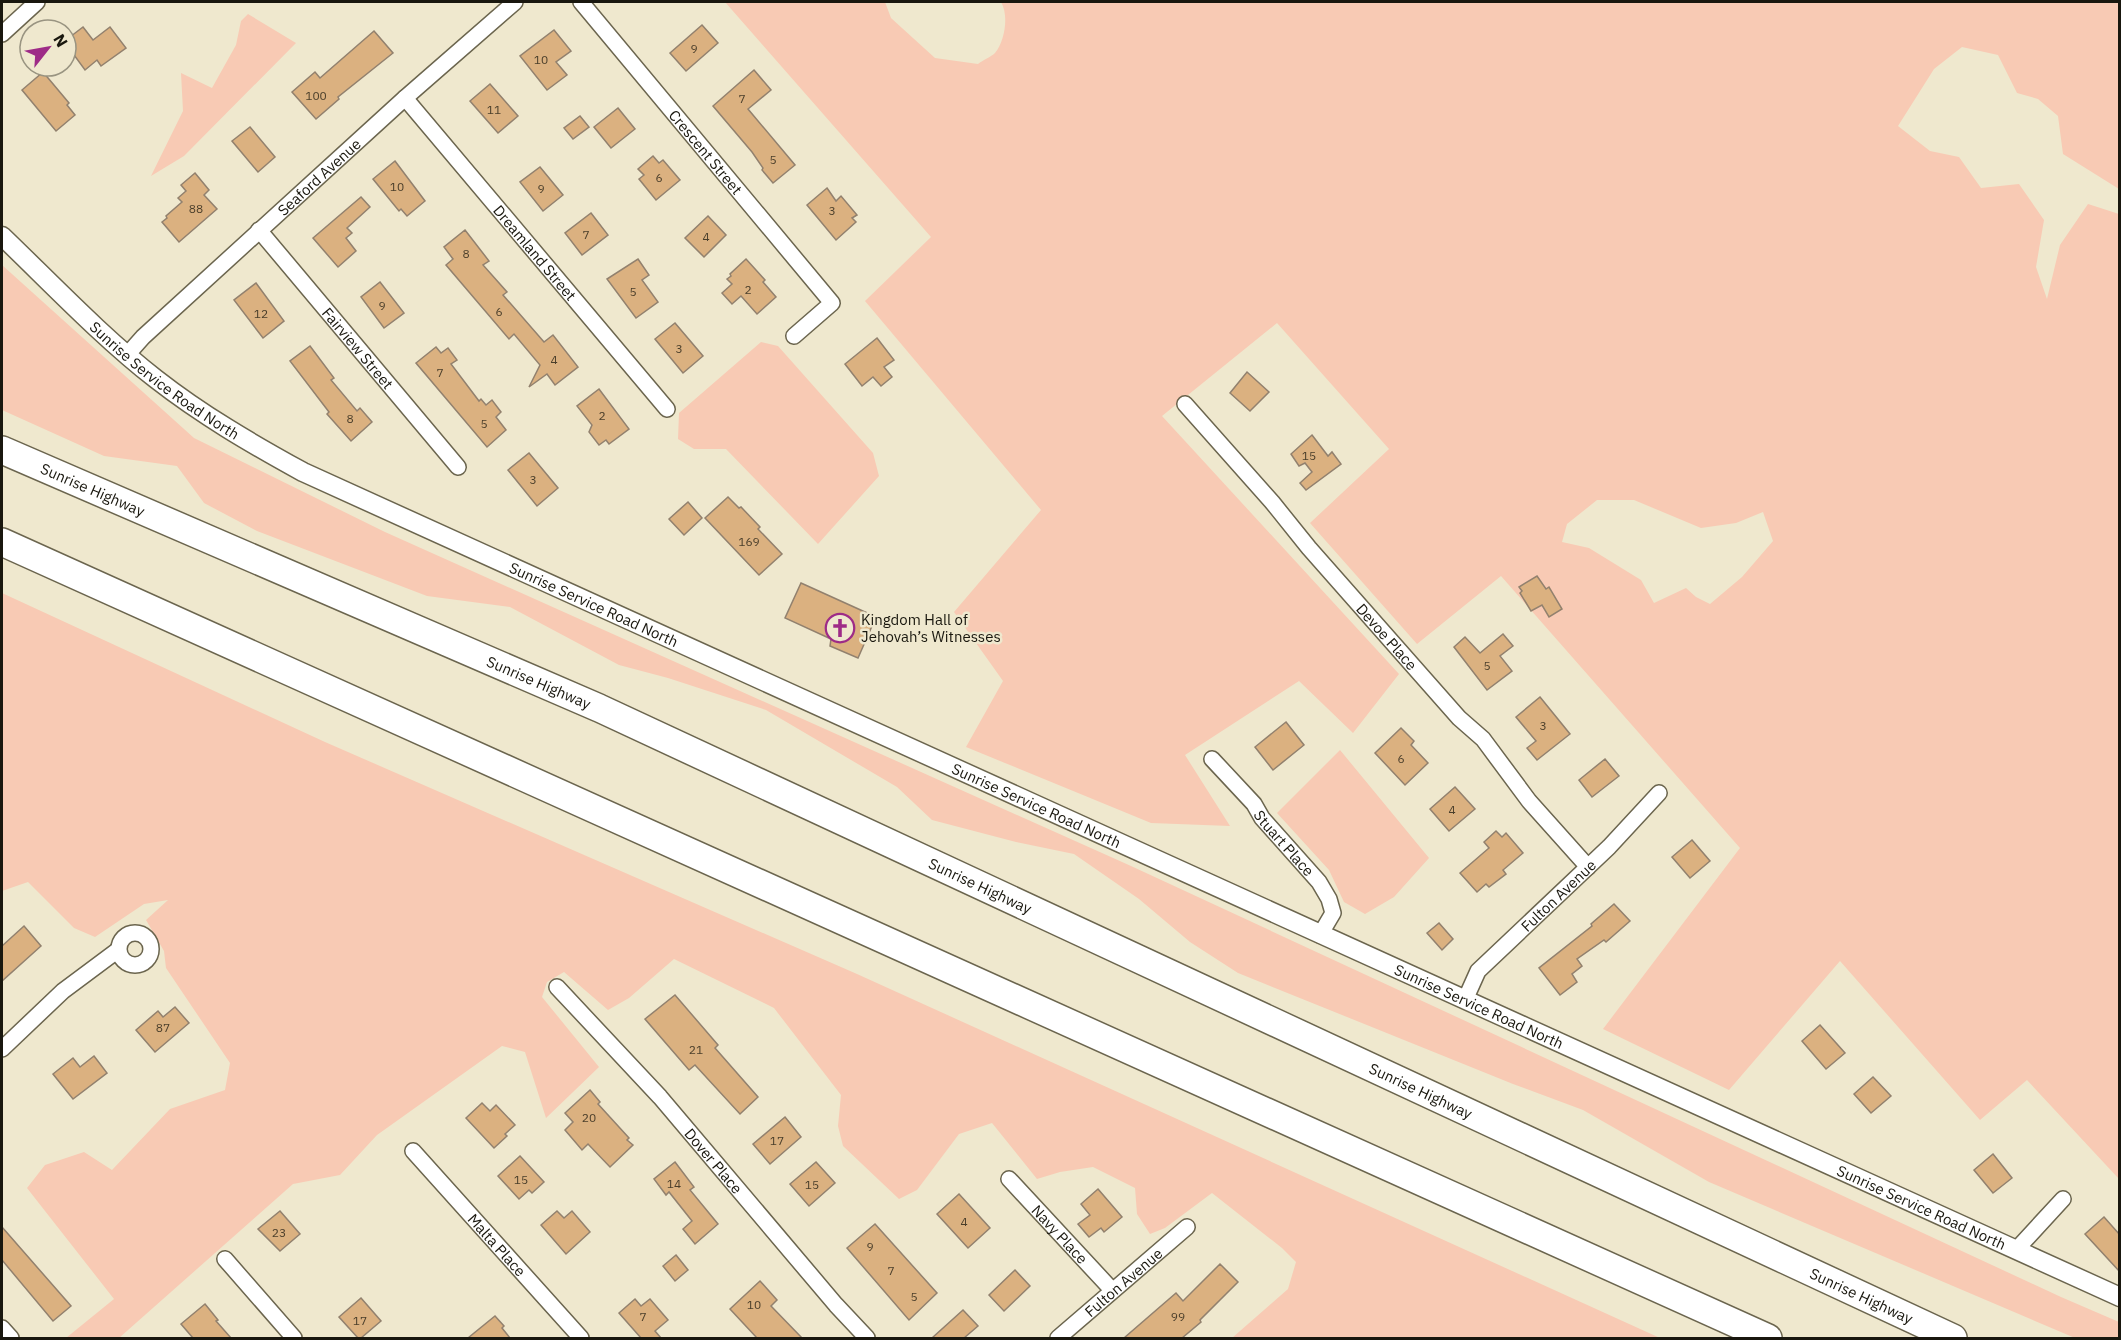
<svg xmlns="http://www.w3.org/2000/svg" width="2121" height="1340" font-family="'IBM Plex Sans',sans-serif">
	<rect width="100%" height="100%" fill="#efe8ce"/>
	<!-- green -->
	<g fill="#f8cab4" fill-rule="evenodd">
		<path d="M725,2H885L891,18L935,58L978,64C983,60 991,57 995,53C1005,41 1009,15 1001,2H2119V189L2063,154L2058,116L2038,99L2017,93L1998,55L1962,47L1934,69L1898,126L1930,151L1959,157L1981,188L2019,184L2044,220L2036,267L2047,299L2060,245L2088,204L2119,214V1179L2027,1080L1980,1120L1840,961L1729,1090L1603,1029L1740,848L1501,576L1417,644L1310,523L1389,449L1277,323L1162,416L1399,674L1353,733L1299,681L1185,755L1230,826L1151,823L966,747L1003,681L954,612L1041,510L865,301L931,237ZM1597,500H1634L1701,528L1736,523L1763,512L1773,541L1742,577L1710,604L1696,597L1686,588L1654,603L1641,580L1589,548L1562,542L1567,524Z"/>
		<path d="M248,14L296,43L184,156L151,176L183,111L181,73L212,88L236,45L241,21Z"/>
		<path d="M2,265L194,438L385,532L1131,866L2061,1297L2119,1322V1338H2075L1709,1182L1583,1110L1513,1084L1238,973L1190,942L1139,899L1074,854L1016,842L932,820L897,787L766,710L668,678L619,665L510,607L427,596L257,531L204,503L177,466L104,456L2,410Z"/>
		<path d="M761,342L778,346L873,453L879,476L818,544L726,449H694L678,439L679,413Z"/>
		<path d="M2,593L325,742L857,974L1660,1338H1232L1288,1289L1296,1262L1282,1248L1212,1193L1165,1228L1150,1234L1137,1214L1135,1188L1093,1167L1060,1172L1037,1179L992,1123L959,1134L917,1190L899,1199L843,1146L838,1126L841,1095L774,1008L674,959L629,998L608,1010L564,972L547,982L542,997L599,1067L546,1118L525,1052L502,1046L377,1135L340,1175L293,1184L119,1338H66L114,1299L27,1188L45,1165L84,1152L112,1170L170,1109L225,1090L230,1063L166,968L164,951L146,920L168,900L144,904L95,937L74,928L28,882L2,891Z"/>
		<path d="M1340,750L1429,858L1394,897L1365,914L1344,902L1329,870L1277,813Z"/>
	</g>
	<!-- building -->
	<g fill="#dbb180" stroke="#92816e" stroke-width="1.5">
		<path d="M702,25L718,43L686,71L670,53Z"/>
		<path d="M83,27L93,40L110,27L126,48L101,66L97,60L85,70L66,44V40Z"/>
		<path d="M554,30L571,51L556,62L567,75L547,90L520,56Z"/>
		<path d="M374,31L393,53L338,97L339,99L316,119L292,92L315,72L320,78Z"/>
		<path d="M754,70L771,90L748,109L795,165L773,183L762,170L763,168L752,152L713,106Z"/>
		<path d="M43,72L69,103L67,105L75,115L56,131L22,90Z"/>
		<path d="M490,84L518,116L498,133L470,101Z"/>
		<path d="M618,108L635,129L611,148L594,127Z"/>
		<path d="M580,116L589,127L573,139L564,128Z"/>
		<path d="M250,127L275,157L258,172L232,141Z"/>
		<path d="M653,156L659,163L663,160L680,180L656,200L639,179L644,175L638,169Z"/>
		<path d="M395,161L425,201L407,216L401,209L399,211L373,179Z"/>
		<path d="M540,167L563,195L543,211L520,182Z"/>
		<path d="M195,173L209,190L204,195L217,209L179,242L162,222L167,218L166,216L182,202L178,198L186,191L181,185Z"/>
		<path d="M827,188L836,201L841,196L857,215L852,218L856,222L836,240L807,205Z"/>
		<path d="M361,197L370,207L347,228L352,233L346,238L356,251L338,267L313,238Z"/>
		<path d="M591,213L608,235L582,255L565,233Z"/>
		<path d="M708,216L726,235L704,257L685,238Z"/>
		<path d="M465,230L489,261L483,265L507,292L503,295L544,342L553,335L578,367L555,385L547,374L529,387L540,365L514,334L509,339L446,265L453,259L444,247Z"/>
		<path d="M638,259L649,275L642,280L658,302L636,318L607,279Z"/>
		<path d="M746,259L765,280L763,282L776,297L757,314L741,296L732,304L722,293L732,284L727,279L731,276L730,274Z"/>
		<path d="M380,282L404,313L384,328L361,297Z"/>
		<path d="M256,283L284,321L263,338L234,300Z"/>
		<path d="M675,323L703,356L683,373L655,339Z"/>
		<path d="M877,338L894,360L884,367L892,377L881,386L873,377L862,386L845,364Z"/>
		<path d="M310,346L334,378L331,380L357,411L360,408L372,422L351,441L327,414L329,412L290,361Z"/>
		<path d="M436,347L441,353L448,348L457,360L451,364L479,401L481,399L486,405L492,400L501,412L496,417L506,430L487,447L416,363Z"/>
		<path d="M1247,372L1269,392L1250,411L1230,393Z"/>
		<path d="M599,389L629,429L609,444L606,440L599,445L589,432L592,425L577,406Z"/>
		<path d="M1312,435L1328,456L1332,452L1341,464L1306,490L1300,483L1312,472L1305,463L1299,466L1291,454Z"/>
		<path d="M529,453L558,488L537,506L508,470Z"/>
		<path d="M728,497L739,508L741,507L760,527L758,529L782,554L759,575L705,518Z"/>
		<path d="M688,502L702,518L684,535L669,519Z"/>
		<path d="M1537,576L1546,589L1549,587L1562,609L1549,617L1542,605L1531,611L1520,593L1522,591L1519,587Z"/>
		<path d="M801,583L876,617L858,658L830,646L831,639L785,618Z"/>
		<path d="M1503,634L1513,646L1500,656L1512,671L1487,690L1454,647L1465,637L1480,653Z"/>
		<path d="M1540,697L1570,734L1537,760L1527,748L1536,741L1516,717Z"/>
		<path d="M1286,722L1304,745L1273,770L1255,747Z"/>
		<path d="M1401,728L1414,741L1411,745L1428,763L1405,785L1375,753Z"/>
		<path d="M1605,759L1619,776L1592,797L1579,780Z"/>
		<path d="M1455,787L1475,809L1449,831L1430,809Z"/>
		<path d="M1496,831L1502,837L1506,833L1523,853L1503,870L1506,874L1489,887L1486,884L1477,892L1460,873L1489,848L1484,842Z"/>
		<path d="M1692,840L1710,861L1690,878L1672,857Z"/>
		<path d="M1614,904L1630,921L1606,942L1604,940L1577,959L1582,966L1572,974L1577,982L1560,995L1539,968L1592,926L1591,924Z"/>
		<path d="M1439,923L1453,939L1442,950L1427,933Z"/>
		<path d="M24,926L41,946L2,981V946Z"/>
		<path d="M675,995L718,1045L715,1048L758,1097L740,1114L695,1065L689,1070L645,1019Z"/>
		<path d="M175,1007L189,1023L155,1052L136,1030L158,1011L163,1017Z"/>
		<path d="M1820,1025L1845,1053L1826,1069L1802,1041Z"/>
		<path d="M94,1056L107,1073L73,1099L53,1074L73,1058L80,1067Z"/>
		<path d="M1873,1077L1891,1096L1871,1113L1854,1094Z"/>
		<path d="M590,1090L600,1102L598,1104L629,1138L627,1140L633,1145L610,1167L588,1144L582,1150L565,1130L573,1122L565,1113Z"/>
		<path d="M482,1103L490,1111L496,1105L515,1125L505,1134L507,1136L494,1148L466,1118Z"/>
		<path d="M785,1117L801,1137L770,1164L753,1144Z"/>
		<path d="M1993,1154L2012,1178L1993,1193L1974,1170Z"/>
		<path d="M520,1156L544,1182L532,1193L529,1190L519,1199L498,1176Z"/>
		<path d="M675,1162L694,1187L690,1190L718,1224L695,1244L683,1229L692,1221L669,1192L666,1195L654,1179Z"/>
		<path d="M816,1162L835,1183L809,1206L790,1184Z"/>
		<path d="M1098,1189L1122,1217L1104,1232L1101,1228L1089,1237L1078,1224L1090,1215L1081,1204Z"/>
		<path d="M959,1194L990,1228L968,1248L937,1214Z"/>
		<path d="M280,1211L300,1234L280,1251L258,1229Z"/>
		<path d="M557,1211L564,1218L572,1211L590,1232L566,1254L541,1225Z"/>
		<path d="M2104,1217L2120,1235V1272L2085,1234Z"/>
		<path d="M875,1224L937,1293L909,1320L847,1248Z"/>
		<path d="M2,1227L71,1306L53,1321L2,1260Z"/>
		<path d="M676,1255L688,1270L675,1281L663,1266Z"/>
		<path d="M1220,1264L1238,1282L1200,1320L1201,1322L1182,1338H1124L1176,1293L1183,1301Z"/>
		<path d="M1015,1270L1030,1286L1004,1311L989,1295Z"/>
		<path d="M760,1281L777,1300L771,1306L802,1338H757L730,1309Z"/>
		<path d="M361,1298L381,1321L361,1338H358L339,1317Z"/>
		<path d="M635,1299L641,1306L650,1299L668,1320L655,1331L661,1338H641L619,1313Z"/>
		<path d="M205,1304L218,1320L216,1321L231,1338H193L181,1324Z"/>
		<path d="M963,1310L978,1326L964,1338H932Z"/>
		<path d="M495,1316L504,1326L502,1328L510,1338H468Z"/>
	</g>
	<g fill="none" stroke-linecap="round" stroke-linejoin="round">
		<!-- minor casing -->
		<g stroke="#6b654e" stroke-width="18">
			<g id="minor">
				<path id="s1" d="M581,2L832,303L794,336"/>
				<path d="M2,34L37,2"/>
				<path id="s2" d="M405,98L667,409"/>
				<path id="s3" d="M259,230L458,467"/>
				<path id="s4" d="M127,355L143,337L405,98L515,2"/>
				<path id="s5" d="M1185,404L1272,502L1309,548L1459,718L1483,739L1529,801L1588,867"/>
				<path id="s6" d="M1212,759L1254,804L1262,818L1319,882L1329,899L1333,913L1320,935"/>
				<circle cx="135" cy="949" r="16"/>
				<path id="s7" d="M557,987L660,1097L836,1305L867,1338"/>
				<path id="s8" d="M1465,1000L1478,971L1609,847L1659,793"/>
				<path d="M2,1049L63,991L118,950"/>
				<path id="s9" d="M413,1151L581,1338"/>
				<path id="s10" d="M1009,1179L1112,1290"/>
				<path d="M2016,1250L2063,1199"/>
				<path d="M225,1259L294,1338"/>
				<path d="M2,1328L11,1338"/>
				<path id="s11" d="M1058,1338L1187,1227"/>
			</g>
		</g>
		<!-- tertiary casing -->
		<g stroke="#6b654e" stroke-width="21">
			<g id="tertiary">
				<path id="s12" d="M2,236C51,283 102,337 156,379C202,415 252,444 303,472L2120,1297"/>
			</g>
		</g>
		<!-- motorway casing -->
		<g stroke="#6b654e" stroke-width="30">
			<g id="motorway">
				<path id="s13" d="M2,450L599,708L1953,1338"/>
				<path d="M2,542L1768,1338"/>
			</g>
		</g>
		<!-- minor -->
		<use href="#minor" stroke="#fff" stroke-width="15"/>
		<!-- tertiary -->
		<use href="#tertiary" stroke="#fff" stroke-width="18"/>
		<!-- motorway -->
		<use href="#motorway" stroke="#fff" stroke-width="27"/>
	</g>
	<!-- icons -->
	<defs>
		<g id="church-ring" transform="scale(1.5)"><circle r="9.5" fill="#efe8ce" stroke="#9e2b87" stroke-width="1.5"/><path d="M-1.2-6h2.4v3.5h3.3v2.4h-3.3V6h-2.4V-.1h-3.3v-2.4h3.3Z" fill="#9e2b87"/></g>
	</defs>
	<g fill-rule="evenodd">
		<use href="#church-ring" x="840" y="628"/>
	</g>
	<g text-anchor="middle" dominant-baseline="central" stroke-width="5" stroke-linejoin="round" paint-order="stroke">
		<!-- number labels -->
		<g font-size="12" fill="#4a3e2a">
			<text x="694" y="48">9</text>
			<text x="541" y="59">10</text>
			<text x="316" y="95">100</text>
			<text x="742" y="98">7</text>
			<text x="494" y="109">11</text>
			<text x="773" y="159">5</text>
			<text x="659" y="177">6</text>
			<text x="397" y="186">10</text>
			<text x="541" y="188">9</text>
			<text x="196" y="208">88</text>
			<text x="832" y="210">3</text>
			<text x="586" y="234">7</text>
			<text x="706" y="236">4</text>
			<text x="466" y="253">8</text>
			<text x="748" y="289">2</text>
			<text x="633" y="291">5</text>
			<text x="382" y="305">9</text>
			<text x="499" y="311">6</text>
			<text x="261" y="313">12</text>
			<text x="679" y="348">3</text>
			<text x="554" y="359">4</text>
			<text x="440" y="372">7</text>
			<text x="602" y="415">2</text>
			<text x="350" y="418">8</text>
			<text x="484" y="423">5</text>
			<text x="1309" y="455">15</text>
			<text x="533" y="479">3</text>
			<text x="749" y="541">169</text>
			<text x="1487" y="665">5</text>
			<text x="1543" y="725">3</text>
			<text x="1401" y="758">6</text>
			<text x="1452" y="809">4</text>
			<text x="163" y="1027">87</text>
			<text x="696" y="1049">21</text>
			<text x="589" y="1117">20</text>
			<text x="777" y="1140">17</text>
			<text x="521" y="1179">15</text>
			<text x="674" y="1183">14</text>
			<text x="812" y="1184">15</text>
			<text x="964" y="1221">4</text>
			<text x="279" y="1232">23</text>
			<text x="870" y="1246">9</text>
			<text x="891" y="1270">7</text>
			<text x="914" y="1296">5</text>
			<text x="754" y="1304">10</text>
			<text x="643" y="1316">7</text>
			<text x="1178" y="1316">99</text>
			<text x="360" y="1320">17</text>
		</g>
		<!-- street labels -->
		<g font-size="15" fill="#19170e" stroke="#efe8ce">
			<text stroke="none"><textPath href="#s1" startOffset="195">Crescent Street</textPath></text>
			<text stroke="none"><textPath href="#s4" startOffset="262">Seaford Avenue</textPath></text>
			<text stroke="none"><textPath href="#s2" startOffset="202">Dreamland Street</textPath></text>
			<text stroke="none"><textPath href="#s3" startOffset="154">Fairview Street</textPath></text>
			<text stroke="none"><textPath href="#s12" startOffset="218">Sunrise Service Road North</textPath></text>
			<text stroke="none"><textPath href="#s13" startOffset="99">Sunrise Highway</textPath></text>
			<text stroke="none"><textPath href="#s12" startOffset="704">Sunrise Service Road North</textPath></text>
			<text stroke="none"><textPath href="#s5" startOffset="308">Devoe Place</textPath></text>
			<text stroke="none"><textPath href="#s13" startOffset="585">Sunrise Highway</textPath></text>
			<text stroke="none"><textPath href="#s12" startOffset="1190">Sunrise Service Road North</textPath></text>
			<text stroke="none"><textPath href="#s6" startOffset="111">Stuart Place</textPath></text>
			<text stroke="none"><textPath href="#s13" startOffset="1071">Sunrise Highway</textPath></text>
			<text stroke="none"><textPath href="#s8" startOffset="142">Fulton Avenue</textPath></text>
			<text stroke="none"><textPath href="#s12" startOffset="1676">Sunrise Service Road North</textPath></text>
			<text stroke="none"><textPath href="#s13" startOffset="1557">Sunrise Highway</textPath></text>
			<text stroke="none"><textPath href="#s7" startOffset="234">Dover Place</textPath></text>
			<text stroke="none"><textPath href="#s12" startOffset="2162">Sunrise Service Road North</textPath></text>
			<text stroke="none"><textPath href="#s10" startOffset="75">Navy Place</textPath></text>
			<text stroke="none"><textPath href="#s9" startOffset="126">Malta Place</textPath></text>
			<text stroke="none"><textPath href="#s11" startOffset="86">Fulton Avenue</textPath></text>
			<text stroke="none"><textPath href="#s13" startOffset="2043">Sunrise Highway</textPath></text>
		</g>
		<!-- poi labels -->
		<g font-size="15" fill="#19170e" stroke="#efe8ce" text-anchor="start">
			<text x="861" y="619">Kingdom Hall of<tspan x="861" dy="17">Jehovah’s Witnesses</tspan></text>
		</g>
	</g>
	<!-- border -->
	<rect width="2121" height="1340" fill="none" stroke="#19170e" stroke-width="6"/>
	<!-- north arrow -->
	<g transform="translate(48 48) rotate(59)"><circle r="28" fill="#efe8ce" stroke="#999481" stroke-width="1.5"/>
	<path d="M0-4.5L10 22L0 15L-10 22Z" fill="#9e2b87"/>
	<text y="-9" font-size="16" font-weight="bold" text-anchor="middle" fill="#19170e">N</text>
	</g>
</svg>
